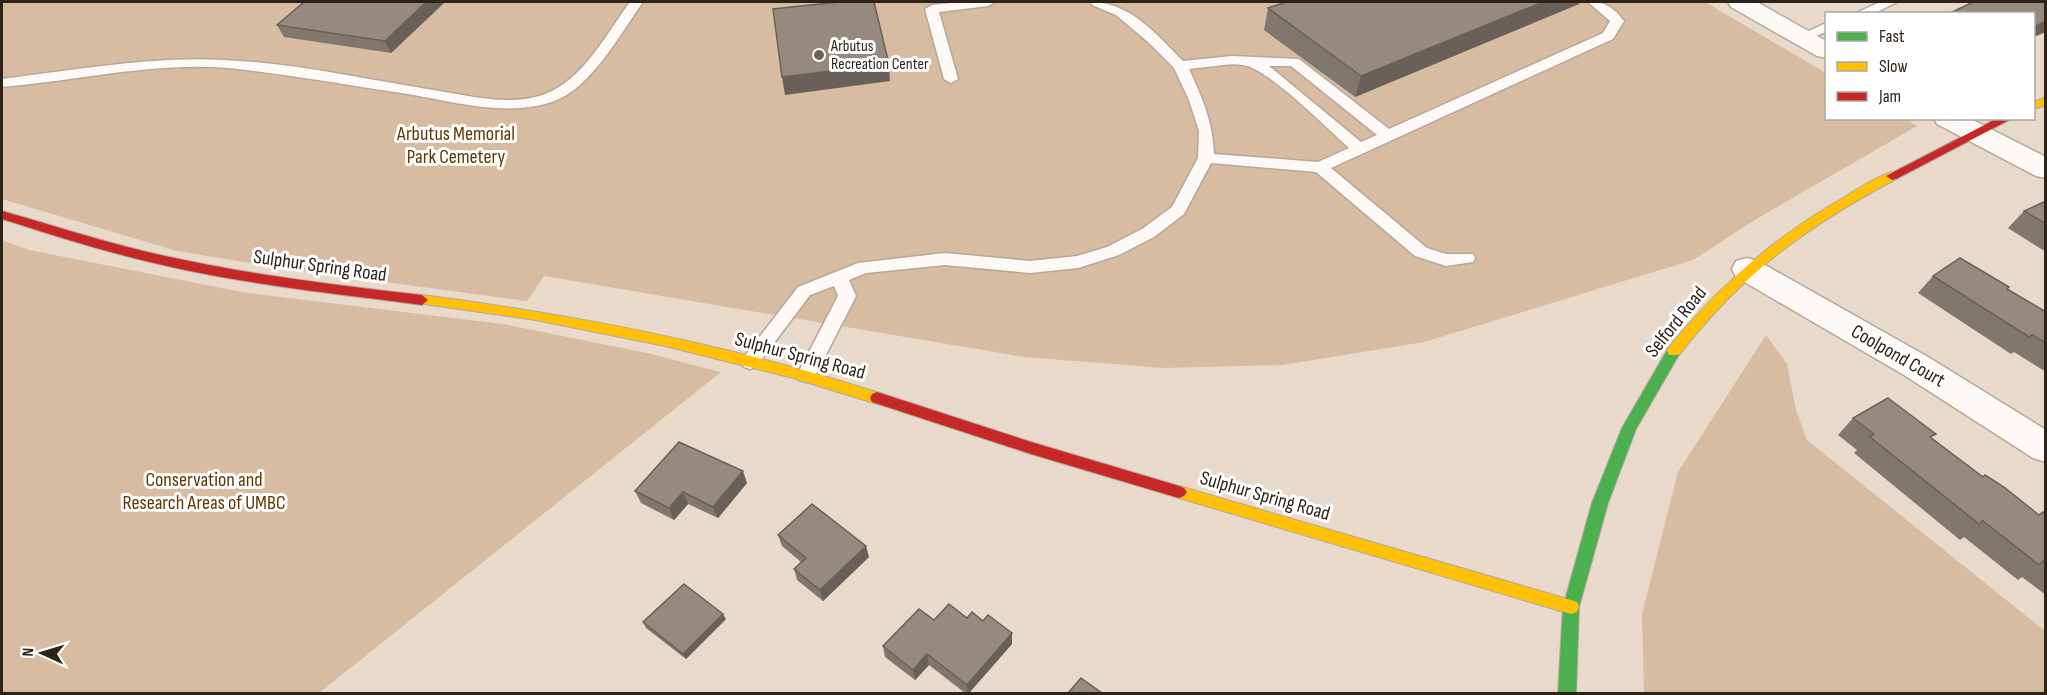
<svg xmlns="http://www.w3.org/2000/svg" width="2047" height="695" font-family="'Sofia Sans Condensed',sans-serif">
	<rect width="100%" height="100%" fill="#e9d9ca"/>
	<!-- green -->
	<g fill="#d7bca1">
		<path d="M2,2H1705L1826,73V118L1905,119L1917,126L1758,218L1693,260L1424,342L1283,365L1163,368L1024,357L544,276L527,301L280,268L177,251L2,199Z"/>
		<path d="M2,240L29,250L247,293L503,324L647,353L721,372L319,693H2Z"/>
		<path d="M1766,335L1787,364L1796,410L1807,440L2045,631V693H1644L1642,614L1678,472Z"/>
	</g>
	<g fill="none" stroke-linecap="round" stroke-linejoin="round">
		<!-- lane casing -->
		<g stroke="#b4a89c" stroke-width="3">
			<g id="lane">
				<path d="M630,2H643C620,34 591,89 552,102C506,117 454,102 408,94C348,85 288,74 228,68C152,62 77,81 2,87V79C76,70 150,56 224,60C292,63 360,78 427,89C463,94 509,108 545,94C583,80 607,33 630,2Z"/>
				<path d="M960,2H995L988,6L939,12L958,79L951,83L944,79L925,9L932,5Z"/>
				<path d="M1091,2C1130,2 1157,35 1183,61L1232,56L1299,59L1389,129L1603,33L1610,21L1588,2C1606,2 1613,7 1624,21L1613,39L1331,168L1427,248L1446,254H1473L1475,258L1473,262L1446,266L1415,256L1316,172L1211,163L1184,214L1154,237L1119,255L1078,268L1030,273L945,265L866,273L849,280L856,296L813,380L806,382L799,380L797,375L838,296L834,286L810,295L756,367L750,369L744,367L741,362L744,357L798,287L858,263L945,253L1030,261L1077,256L1107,247L1142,229L1172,207L1198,158L1199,131L1189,100L1174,68L1148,42L1116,15L1092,5ZM1224,65C1231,64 1240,64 1247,66C1272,73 1327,128 1349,148L1318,162L1214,154C1213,122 1202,97 1189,69ZM1269,66H1291L1377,135L1361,142Z"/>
				<path d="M1880,2H1897L1873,14H1854Z"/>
				<path d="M1826,23V32L1803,41L1796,37Z"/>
			</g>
		</g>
		<!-- street casing -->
		<g stroke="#b4a89c" stroke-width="3">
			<g id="street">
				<path d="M1728,2H1757L1826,41V58L1817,56L1731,7Z"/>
				<path d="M1934,118H1969L2046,157V178L2036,176L1937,124Z"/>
				<path d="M1747,258L1758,261L1928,357L2046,430V462L2033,458L1904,375L1736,277L1732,269L1736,261Z"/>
			</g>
		</g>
		<!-- fast casing -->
		<g stroke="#b4a89c" stroke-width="2">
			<path id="fast" d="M1674,346L1679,347L1681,351L1636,429L1608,503L1579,607L1576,694H1558L1563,607L1592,503L1622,428L1669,347Z"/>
		</g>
		<!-- slow casing -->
		<g stroke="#b4a89c" stroke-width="2">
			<g id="slow">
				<path d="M2046,97V105L2034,109V102Z"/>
				<path d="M1892,172L1898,176L1896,179C1804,228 1744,272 1679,355H1669L1667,351L1669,347C1719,286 1774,237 1843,198C1858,189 1875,177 1892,172Z"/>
				<path d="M422,295C578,315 732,345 882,394L884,398L882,402L877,404L793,378L665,346L536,320L417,303L416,300Z"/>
				<path d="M1179,486L1571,600L1577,602L1579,607L1577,612L1571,614L1179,498L1174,496L1171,492L1174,488Z"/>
			</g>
		</g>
		<!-- jam casing -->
		<g stroke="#b4a89c" stroke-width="2">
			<g id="jam">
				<path d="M1998,118H2013L1896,179L1892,180L1886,176Z"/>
				<path d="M2,211C56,226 109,244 165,256C250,275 336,285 422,295L428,300L422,305C346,295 270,287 195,272C135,260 76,243 18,224L2,219Z"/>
				<path d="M877,392L1031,442L1179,486L1184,488L1187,492L1184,496L1179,498L1031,454L872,402L870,398L872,394Z"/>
			</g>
		</g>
		<!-- lane -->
		<use href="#lane" fill="#fcf9f7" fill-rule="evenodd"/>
		<!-- street -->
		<use href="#street" fill="#fcf9f7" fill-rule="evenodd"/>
		<!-- fast -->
		<use href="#fast" fill="#4caf50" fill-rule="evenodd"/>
		<!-- slow -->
		<use href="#slow" fill="#ffc107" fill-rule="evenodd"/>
		<!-- jam -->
		<use href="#jam" fill="#c62828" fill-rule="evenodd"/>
	</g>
	<!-- wall -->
	<g fill="#81776d">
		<path d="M304,2H445L391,53L284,37L277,25Z"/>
		<path d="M1286,2H1580L1579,4L1355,97L1264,30L1268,8Z"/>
		<path d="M2046,201V252L2008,228L2024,211Z"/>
		<path d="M1933,276L2008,289L2046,312V372L2014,352L2011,354L1918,293Z"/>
		<path d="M1853,418L1932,438L1983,477L2039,515L2046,514V595L2022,577L2018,580L1964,537L1960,540L1854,453L1857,450L1838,435Z"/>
		<path d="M747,483L718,518L688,504L674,520L641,503L635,491Z"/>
		<path d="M778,535L869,557L823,601L797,580L794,569L801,562L782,546Z"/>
		<path d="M967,618L1012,644L969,693H965L929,665L915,680L885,657L883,646L934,620Z"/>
		<path d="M726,619L686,659L646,628L643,622Z"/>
	</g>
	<!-- shaded-wall -->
	<g fill="#696159">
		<path d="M426,2H445L391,53L385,41Z"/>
		<path d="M1543,2H1580L1579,4L1355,97L1361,76Z"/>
		<path d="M2046,21V32L2034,37V27Z"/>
		<path d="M889,64L890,81L785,95L782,77Z"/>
		<path d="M743,471L747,483L718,518L713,507Z"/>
		<path d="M683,492L688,504L674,520L669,508Z"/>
		<path d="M866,546L869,557L823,601L820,590Z"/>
		<path d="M723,614L726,619L686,659L683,654Z"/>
		<path d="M1012,633V644L969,693H967V685Z"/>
		<path d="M927,654L929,665L915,680L913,670Z"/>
	</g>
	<!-- building -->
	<g fill="#968a7f" stroke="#696159" stroke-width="1.5">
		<path d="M304,2H426L385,41L277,25Z"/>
		<path d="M839,2H874L889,64L782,77L773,9Z"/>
		<path d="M1286,2H1543L1361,76L1268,8Z"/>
		<path d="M1973,2H2046V21L2034,27V14H1948Z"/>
		<path d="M2046,201V224L2024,211Z"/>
		<path d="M1960,258L2009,287L2007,289L2046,312V343L2032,335L2029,337L1933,276Z"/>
		<path d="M1888,398L1936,434L1930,437L1983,477L1985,475L2004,487L2039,515L2043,512L2046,514V563L2043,561L2039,565L1983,521L1979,524L1870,437L1874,434L1853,418Z"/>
		<path d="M679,442L743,471L713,507L683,492L669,508L635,491Z"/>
		<path d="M812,504L866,546L820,590L794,569L806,558L778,535Z"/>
		<path d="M684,584L723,614L683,654L643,622Z"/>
		<path d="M949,604L967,618L972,612L983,621L988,615L1012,633L967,685L927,654L913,670L883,646L919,609L934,620Z"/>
		<path d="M1081,678L1102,693H1068Z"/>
	</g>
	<!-- markers -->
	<circle fill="#6f6357" stroke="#fff" stroke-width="2" cx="819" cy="55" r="6"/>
	<g text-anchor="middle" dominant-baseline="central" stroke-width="6" stroke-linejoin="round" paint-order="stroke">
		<!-- far-poi labels -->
		<g font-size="16" fill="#2e2319" stroke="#fff" text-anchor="start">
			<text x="831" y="46">Arbutus<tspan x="831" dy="18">Recreation Center</tspan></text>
		</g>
		<!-- park labels -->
		<g font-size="20" fill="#603700" stroke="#fff">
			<text x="456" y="134">Arbutus Memorial<tspan x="456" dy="23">Park Cemetery</tspan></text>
			<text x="204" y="480">Conservation and<tspan x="204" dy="23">Research Areas of UMBC</tspan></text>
		</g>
		<!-- street labels -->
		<g font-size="20" fill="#2e2319" stroke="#fff">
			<text transform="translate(320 266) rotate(8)">Sulphur Spring Road</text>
			<text transform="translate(1676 322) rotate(-51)">Selford Road</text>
			<text transform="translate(800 356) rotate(15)">Sulphur Spring Road</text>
			<text transform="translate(1898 356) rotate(30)">Coolpond Court</text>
			<text transform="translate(1265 496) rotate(16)">Sulphur Spring Road</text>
		</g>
	</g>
	<!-- border -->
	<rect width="2047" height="695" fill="none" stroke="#2e2319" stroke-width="6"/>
	<!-- legend -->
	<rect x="1825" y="12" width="210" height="108" fill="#ffffff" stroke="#aba7a3" stroke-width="1.5"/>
	<rect x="1837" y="32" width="30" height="9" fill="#4caf50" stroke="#aba7a3" stroke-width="1.5"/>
	<text x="1879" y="42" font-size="18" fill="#2e2319">Fast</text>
	<rect x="1837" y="62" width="30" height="9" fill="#ffc107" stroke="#aba7a3" stroke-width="1.5"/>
	<text x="1879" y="72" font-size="18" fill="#2e2319">Slow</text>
	<rect x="1837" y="92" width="30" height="9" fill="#c62828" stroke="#aba7a3" stroke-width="1.5"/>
	<text x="1879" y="102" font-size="18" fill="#2e2319">Jam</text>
	<!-- north arrow -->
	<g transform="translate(42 653) rotate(274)" stroke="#ffffff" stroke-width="4.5" paint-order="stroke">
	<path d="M0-4.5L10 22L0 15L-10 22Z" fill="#2e2319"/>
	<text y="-9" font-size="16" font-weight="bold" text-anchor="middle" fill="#2e2319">N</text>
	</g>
</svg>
